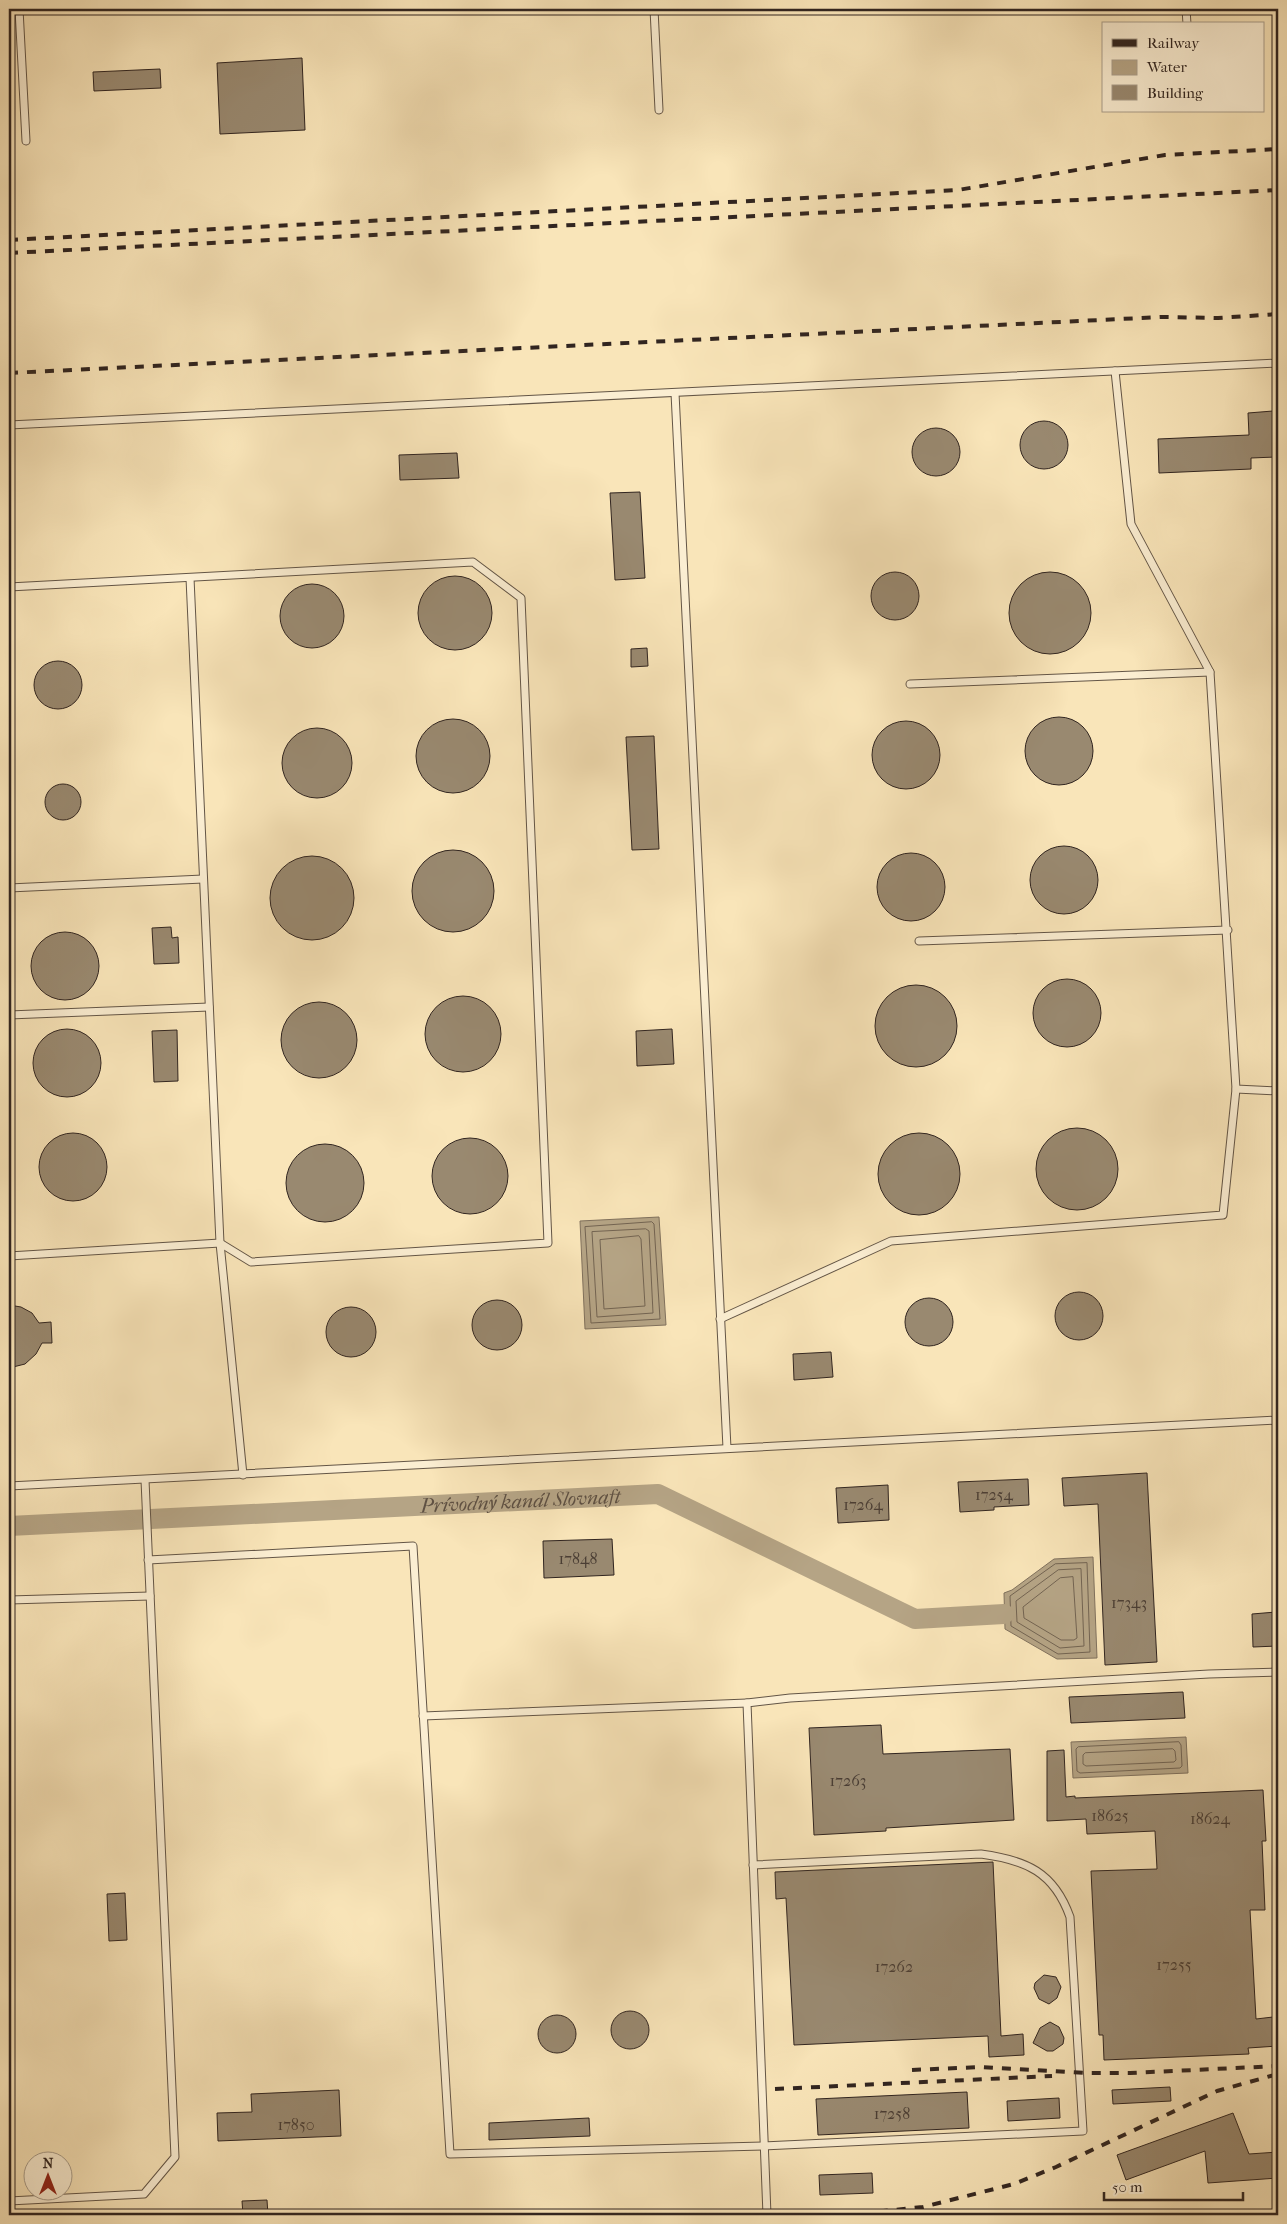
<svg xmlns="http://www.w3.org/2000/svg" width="1287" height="2224" font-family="'IM FELL French Canon',serif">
	<rect width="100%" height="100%" fill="#f9e5b9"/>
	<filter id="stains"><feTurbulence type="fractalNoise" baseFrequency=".004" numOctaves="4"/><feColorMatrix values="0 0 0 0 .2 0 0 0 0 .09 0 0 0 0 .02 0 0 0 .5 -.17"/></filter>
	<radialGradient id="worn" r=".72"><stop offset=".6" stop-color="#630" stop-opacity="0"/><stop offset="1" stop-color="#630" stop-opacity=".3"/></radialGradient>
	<!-- water -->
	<g fill="#b5a485" stroke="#80715d">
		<path d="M659,1217L666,1325L585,1329L580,1221Z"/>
		<path d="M1093,1557L1097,1658L1057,1659L1005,1629L1004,1593L1012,1590L1054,1559Z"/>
		<path d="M1186,1737L1188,1773L1073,1778L1071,1742Z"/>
	</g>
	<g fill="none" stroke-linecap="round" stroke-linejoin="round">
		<!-- shore -->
		<g stroke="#736452" stroke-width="1">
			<path d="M652,1222L654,1224L660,1319L591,1323L585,1227Z"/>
			<path d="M646,1229L649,1231L653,1313L597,1317L592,1232Z"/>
			<path d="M639,1236L641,1239L645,1306L604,1309L600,1240Z"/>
			<path d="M1087,1563L1090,1652L1058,1654L1011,1626L1010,1596L1055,1564Z"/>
			<path d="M1081,1569L1084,1646L1060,1648L1017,1622L1016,1601L1058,1570Z"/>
			<path d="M1073,1577L1077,1638L1074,1640H1061L1024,1618L1023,1607L1060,1578Z"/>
			<path d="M1179,1742L1181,1745L1182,1766L1180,1768L1080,1773L1077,1771L1076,1749L1078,1747Z"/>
			<path d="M1173,1749L1175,1751L1176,1760L1174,1762L1086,1766L1083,1764V1755L1085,1753Z"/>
		</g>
		<!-- canal -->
		<path stroke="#b5a485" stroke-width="20" id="s1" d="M9,1526L658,1494L915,1619L1004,1614"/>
	</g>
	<!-- building -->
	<g fill="#998970" stroke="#312520">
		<path d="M302,58L305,130L220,134L217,63Z"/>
		<path d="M160,69L161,88L94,91L93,72Z"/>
		<path d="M1273,411L1276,457L1251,458V469L1159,473L1158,439L1249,435L1248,413Z"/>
		<circle cx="1044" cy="445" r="24"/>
		<circle cx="936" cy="452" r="24"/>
		<path d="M457,453L459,478L400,480L399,455Z"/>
		<path d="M640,492L645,578L615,580L610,493Z"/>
		<circle cx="1050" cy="613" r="41"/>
		<circle cx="895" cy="596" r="24"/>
		<circle cx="455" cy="613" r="37"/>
		<circle cx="312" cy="616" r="32"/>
		<path d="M647,648L648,666L631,667V649Z"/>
		<circle cx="58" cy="685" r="24"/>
		<circle cx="1059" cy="751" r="34"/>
		<circle cx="453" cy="756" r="37"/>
		<circle cx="906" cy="755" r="34"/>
		<circle cx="317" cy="763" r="35"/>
		<path d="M654,736L659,849L632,850L626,737Z"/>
		<circle cx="63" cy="802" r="18"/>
		<circle cx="1064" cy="880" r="34"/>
		<circle cx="453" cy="891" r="41"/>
		<circle cx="911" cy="887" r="34"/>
		<circle cx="312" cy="898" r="42"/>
		<path d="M171,927L172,938L178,937L179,963L154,964L152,928Z"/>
		<circle cx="65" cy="966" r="34"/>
		<circle cx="1067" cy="1013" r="34"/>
		<circle cx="916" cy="1026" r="41"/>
		<circle cx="463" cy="1034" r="38"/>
		<circle cx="319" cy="1040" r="38"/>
		<circle cx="67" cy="1063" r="34"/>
		<path d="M672,1029L674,1064L637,1066L636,1031Z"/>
		<path d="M177,1030L178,1081L154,1082L152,1031Z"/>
		<circle cx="1077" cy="1169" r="41"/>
		<circle cx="919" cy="1174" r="41"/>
		<circle cx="73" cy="1167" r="34"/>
		<circle cx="470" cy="1176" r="38"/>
		<circle cx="325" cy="1183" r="39"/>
		<circle cx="1079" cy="1316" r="24"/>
		<circle cx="929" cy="1322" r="24"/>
		<circle cx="497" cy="1325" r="25"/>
		<path d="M9,1305L21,1307L32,1313L39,1323L51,1322L52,1343H42L36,1354L25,1364L9,1368Z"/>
		<circle cx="351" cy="1332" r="25"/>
		<path d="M831,1352L833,1377L794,1380L793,1354Z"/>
		<path d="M1147,1473L1157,1662L1105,1665L1098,1504L1064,1506L1062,1478Z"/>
		<path d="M1028,1479L1029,1505L994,1507V1510L960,1512L958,1482Z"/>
		<path d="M888,1485L889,1520L838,1523L836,1488Z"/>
		<path d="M612,1539L614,1575L544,1578L543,1541Z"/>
		<path d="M1276,1612L1278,1646L1253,1647L1252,1614Z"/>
		<path d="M1183,1692L1185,1718L1071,1723L1069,1697Z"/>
		<path d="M881,1725L883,1754L1010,1749L1014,1820L886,1828V1831L814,1835L809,1728Z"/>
		<path d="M1064,1750L1066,1797L1075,1796V1798L1263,1790L1266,1841H1262L1265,1910H1250L1256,2019L1273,2017L1274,2028H1278V2046L1248,2048L1249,2054L1104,2060L1103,2035H1099L1091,1871L1157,1869L1155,1831L1087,1834L1086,1819L1047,1821V1751Z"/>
		<path d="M993,1862L1001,2036L1023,2034L1024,2055L989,2057L988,2036L794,2045L786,1898L776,1899L775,1872Z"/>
		<path d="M125,1893L127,1940L109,1941L107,1894Z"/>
		<path d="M1044,1975L1056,1977L1061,1987L1057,1998L1049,2004L1039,1999L1034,1988L1035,1983Z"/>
		<circle cx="630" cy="2030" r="19"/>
		<circle cx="557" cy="2034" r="19"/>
		<path d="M1050,2022L1059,2027L1064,2038L1063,2044L1053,2051H1047L1033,2043L1040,2028Z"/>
		<path d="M1170,2087L1171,2101L1113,2104L1112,2090Z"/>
		<path d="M339,2090L341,2136L218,2141L217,2113L252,2112L251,2094Z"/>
		<path d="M967,2092L969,2128L818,2135L816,2099Z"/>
		<path d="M1059,2098L1060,2118L1008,2121L1007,2101Z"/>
		<path d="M1233,2113L1249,2154L1278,2152V2178L1208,2183L1205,2151L1126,2180L1117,2155Z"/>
		<path d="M589,2118L590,2136L489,2140V2123Z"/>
		<path d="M872,2173L873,2193L820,2195L819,2175Z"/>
		<path d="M267,2200L268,2215H243L242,2201Z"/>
	</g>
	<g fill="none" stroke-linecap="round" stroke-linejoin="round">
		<!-- lane casing -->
		<g stroke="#635546" stroke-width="9">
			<g id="lane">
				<path d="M19,9L26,141"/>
				<path d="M654,9L659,110"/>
				<path d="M1186,9L1187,24"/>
				<path d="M1115,371L1131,524L1210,672L1236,1089L1278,1091"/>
				<path d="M675,393L727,1448"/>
				<path d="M9,425L1278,363"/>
				<path d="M190,578L220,1243L243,1475"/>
				<path d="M9,587L473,562L521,598L548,1243L251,1262L220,1243L9,1256"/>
				<path d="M910,684L1210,672"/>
				<path d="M9,888L203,879"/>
				<path d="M919,941L1228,930"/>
				<path d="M9,1015L209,1007"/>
				<path d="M720,1319L891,1241L1223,1215L1236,1089"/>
				<path d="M9,1486L1278,1420"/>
				<path d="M148,1560L413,1546L450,2154L763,2146L1083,2131L1070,1917C1054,1872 1026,1860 981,1854L753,1865"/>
				<path d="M9,1600L150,1596"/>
				<path d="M423,1716L747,1703"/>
				<path d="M9,2201L144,2194L175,2157L145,1480"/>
				<path d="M767,2215L747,1703L790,1698L1209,1674L1278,1672"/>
			</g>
		</g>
		<!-- lane -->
		<use href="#lane" stroke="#fbeed2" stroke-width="7"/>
		<!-- rail -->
		<g stroke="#312520" stroke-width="4" stroke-dasharray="9 9" stroke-linecap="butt">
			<path d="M9,240L958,190L1165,155L1278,149"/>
			<path d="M9,253L1278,190"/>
			<path d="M9,373L1162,317L1218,318L1278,314"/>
			<path d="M912,2070L981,2067L1086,2073H1130L1278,2066"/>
			<path d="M775,2089L1052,2076"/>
			<path d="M843,2215L923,2207L1014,2184L1056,2167L1217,2091L1278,2074"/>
		</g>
	</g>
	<g text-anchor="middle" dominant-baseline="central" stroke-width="4" stroke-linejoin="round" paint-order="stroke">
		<!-- number labels -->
		<g font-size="16" fill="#4b3e34">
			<text x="994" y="1494">17254</text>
			<text x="863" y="1504">17264</text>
			<text x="578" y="1558">17848</text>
			<text x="1129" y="1602">17343</text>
			<text x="848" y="1780">17263</text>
			<text x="1110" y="1815">18625</text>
			<text x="1210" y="1818">18624</text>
			<text x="1174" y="1964">17255</text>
			<text x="894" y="1966">17262</text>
			<text x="892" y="2113">17258</text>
			<text x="296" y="2124">17850</text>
		</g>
		<!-- water labels -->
		<g font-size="20" font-style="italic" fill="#5f5143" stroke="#fbeed2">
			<text stroke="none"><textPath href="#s1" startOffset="512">Prívodný kanál Slovnaft</textPath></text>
		</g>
	</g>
	<!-- margin -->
	<rect width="1287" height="2224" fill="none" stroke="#f9e5b9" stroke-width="30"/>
	<rect x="10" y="10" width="1267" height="2204" fill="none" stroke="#312520" stroke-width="2.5"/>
	<rect x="15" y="15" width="1257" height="2194" fill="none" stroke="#312520"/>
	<!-- legend -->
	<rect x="1102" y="22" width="162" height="90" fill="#fbeed2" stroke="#aa9e8b"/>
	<rect x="1112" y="39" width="25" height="8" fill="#312520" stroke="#aa9e8b"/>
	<text x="1147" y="48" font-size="15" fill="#312520">Railway</text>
	<rect x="1112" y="60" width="25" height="15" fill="#b5a485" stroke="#aa9e8b"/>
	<text x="1147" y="72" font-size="15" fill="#312520">Water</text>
	<rect x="1112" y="85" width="25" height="15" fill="#998970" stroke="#aa9e8b"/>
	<text x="1147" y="98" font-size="15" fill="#312520">Building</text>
	<!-- north arrow -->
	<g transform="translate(48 2176)"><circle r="24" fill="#fbeed2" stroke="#aa9e8b"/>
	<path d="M0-4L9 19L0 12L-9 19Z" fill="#8f2418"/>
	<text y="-8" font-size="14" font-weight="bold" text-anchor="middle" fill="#312520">N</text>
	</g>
	<!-- scale -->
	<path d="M1104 2192v8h139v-8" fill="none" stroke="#312520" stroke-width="2.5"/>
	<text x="1112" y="2192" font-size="15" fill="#312520" stroke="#fbeed2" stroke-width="4" paint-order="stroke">50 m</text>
	<rect width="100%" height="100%" filter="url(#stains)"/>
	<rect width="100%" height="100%" fill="url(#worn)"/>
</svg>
